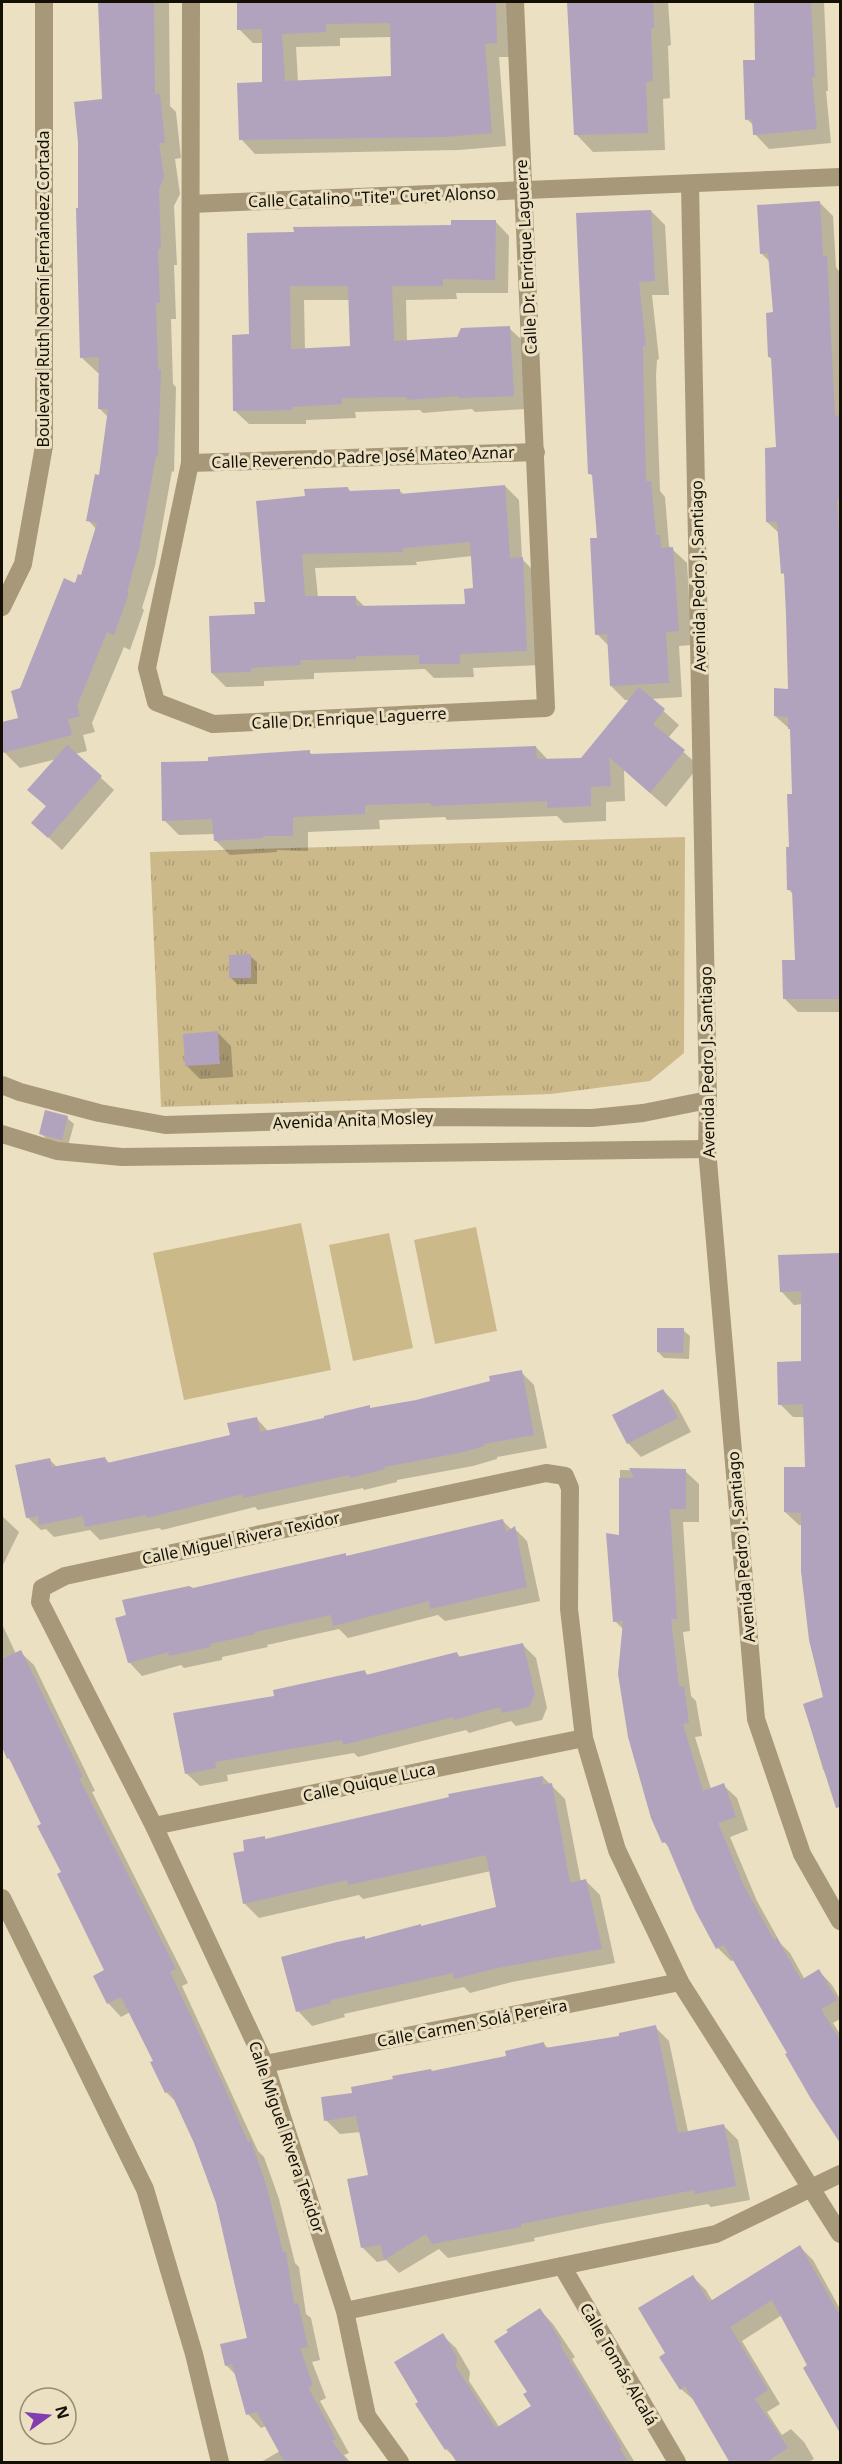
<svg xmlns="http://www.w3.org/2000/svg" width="842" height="2464" font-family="'Noto Sans',sans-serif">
	<defs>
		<pattern id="park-tufts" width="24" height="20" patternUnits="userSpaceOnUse" patternTransform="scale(1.5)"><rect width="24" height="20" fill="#ccb98a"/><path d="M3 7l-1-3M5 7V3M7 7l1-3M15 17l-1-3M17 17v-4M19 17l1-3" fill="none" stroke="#ae9e76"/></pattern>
	</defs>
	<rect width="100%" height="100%" fill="#ece0c2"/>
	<!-- green -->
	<g fill="#ccb98a">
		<path d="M301,1223L331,1370L184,1400L153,1253Z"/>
		<path d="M476,1227L497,1331L435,1344L414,1240Z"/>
		<path d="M389,1233L413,1348L353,1361L329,1245Z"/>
	</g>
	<!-- park -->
	<path fill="url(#park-tufts)" d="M685,837L684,1053L650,1081L551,1094L161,1107L150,852Z"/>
	<!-- shadow -->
	<g fill="#0003" fill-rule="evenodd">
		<path d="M100,2H169L170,106L176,112L181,158L175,159L180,194L174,206L177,265H174L176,319H171L173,384L176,387L174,472L172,471L155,566L142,608L144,610L130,650L124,647L92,723L95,732L83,735L87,751L75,754L114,790L62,850L33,823L47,807L29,790L57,759L20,768L4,752L2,724L20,719L21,690L75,585L82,577L96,529L88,520L100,477L108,417L99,408L100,373H98L81,357L79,209L104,101Z"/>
		<path d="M238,2H509L511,57H499L506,146L459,150L255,154L241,139L263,83V43H253L239,29ZM391,37L392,78L298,82L296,47L340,46V38Z"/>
		<path d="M568,2H668L671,45L668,46L670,98L663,99L665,150L593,152L576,134Z"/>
		<path d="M756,2H824L828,91H826L831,143L769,149L755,134L754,126L747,119L756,61Z"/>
		<path d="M819,202L833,216L836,267L840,273V1012H798L784,998L796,961L793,894L789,890L794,795L791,730L775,716L790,690L786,576L783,573L779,533L767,522L778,449L773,360L769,357L774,314L770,262L761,253Z"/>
		<path d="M651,211L665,225L669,295H652L659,359L657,360L656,376L660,491L665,497L669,546L687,563L692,645L679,646L682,697L650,699L679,725L668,738L699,766L666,807L624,770L625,801L606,802V821L564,823L557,816L447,820L445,817L379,820L380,829L308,832V851L277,850V852L230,855L215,840V834L179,835L164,820L210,763L309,752L313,755L536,747L549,761L581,760L631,700H625L611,686L609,646L597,634L598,540L594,477L590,474Z"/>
		<path d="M495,221L509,236L508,293H456L457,299L406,300L407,342L457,338L509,328L524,342L527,409L475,412L472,409L423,413L420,410L355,412L356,418L306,420V424H249L234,410L251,336L248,235L453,227ZM304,300H350L352,347L305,350Z"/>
		<path d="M505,486L519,500L522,559L536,573L541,665L473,668L474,677L434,678L425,669L314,673V679L264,681V686L226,687L212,673L267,603L306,498L348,488L351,492L399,490L404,495ZM472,556L474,590L466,605L365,607L355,597H318L315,568L417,565L416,562Z"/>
		<path d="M250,956L257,962V984H237L230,977Z"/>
		<path d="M218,1033L231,1046L233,1077L200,1079L186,1065Z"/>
		<path d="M67,1118L74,1124L68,1146L47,1139L40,1133Z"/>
		<path d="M840,1254V1803L823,1769L804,1705L825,1698L803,1525H799L785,1512L807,1469L805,1417H793L780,1404L803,1362V1304L794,1305L781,1291L779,1256Z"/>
		<path d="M683,1330L690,1336L689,1359L664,1358L658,1352Z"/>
		<path d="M521,1372L534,1385L547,1448L497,1457V1459L473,1466L397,1480V1482L364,1490L363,1488L258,1510L255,1507L162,1530L159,1528L100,1540L90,1530L54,1537L46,1529L41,1530L27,1517L49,1459L58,1468L105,1458L110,1464L232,1436L256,1418L269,1432L369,1407L372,1410L417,1402L492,1383Z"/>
		<path d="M663,1390L676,1404L691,1432L641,1457L628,1443L614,1415Z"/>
		<path d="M620,1470L685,1471L699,1484V1522H683L690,1631L683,1632L691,1696L696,1701L702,1736L695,1737L711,1789L723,1785L737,1798L748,1830L730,1837L757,1901L781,1944L790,1953L805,1980L819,1971L832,1985L840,1999V2019L833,2023L840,2034V2136L832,2127L734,1960L731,1961L718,1948L671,1849L664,1842L624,1630L615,1621L620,1537Z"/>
		<path d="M2,1516L19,1532L2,1567Z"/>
		<path d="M503,1521L512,1530L514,1528L527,1541L540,1601L445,1621L438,1615L348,1638L339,1629L267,1645L268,1647L222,1657V1660L184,1668L181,1665L142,1676L129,1662L193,1589L345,1554L348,1557Z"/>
		<path d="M2,1624L16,1654L20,1652L34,1665L95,1791L92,1792L188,1983L182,1986L258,2151L264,2157L279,2199L295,2263L299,2267L306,2314L311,2318L320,2360L312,2362L326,2398L320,2401L349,2453L344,2455L350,2462H261L280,2451L266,2426L261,2428L248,2414L237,2376L226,2365L248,2339L217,2203L195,2142L178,2104L166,2092L155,2062L130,2012L121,2017L108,2003L106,1971L43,1825L14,1763L8,1758L2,1744Z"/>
		<path d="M523,1645L536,1658L547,1708L542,1720L516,1726L511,1721L469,1733L466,1730L358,1757L354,1753L227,1775L228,1781L200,1786L186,1773L276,1698L364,1671L369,1676L457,1653L461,1658Z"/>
		<path d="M543,1777L565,1799L581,1882L586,1881L600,1895L615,1963L512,1982L470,1993L464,1987L344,2014L345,2017L312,2026L298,2011L364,1938L366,1940L422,1928L498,1908L491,1871L363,1899L359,1895L259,1918L245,1904L246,1852L264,1837L266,1840Z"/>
		<path d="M655,2027L669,2041L688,2132L724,2126L738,2140L750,2200L711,2207L708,2204L601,2224L534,2238L535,2241L448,2258L439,2249L399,2273L386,2260L377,2262L363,2248L369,2176L361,2132L340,2134L326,2120L354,2094L433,2072L508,2058L543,2043L549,2049L621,2037Z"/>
		<path d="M800,2247L813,2260L840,2309V2427L836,2423L782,2315L742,2341L780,2404L767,2412L782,2435L791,2429L804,2442L814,2459L808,2462H731L695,2401L681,2389L667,2354L693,2277L706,2290L713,2302Z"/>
		<path d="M540,2310L553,2324L575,2357L572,2359L634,2461L632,2462H459L446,2449L442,2335L456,2348L470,2372L469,2381L500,2428L533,2406L529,2392Z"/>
	</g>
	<!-- building -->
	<g fill="#b1a3be" fill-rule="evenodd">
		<path d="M98,2H154L155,94H160L165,143H159L164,177L159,189L161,249H158L160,303H156L158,369L161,370L158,456H156L139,549L127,592L129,593L114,635L107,632L77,706L80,716L68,719L72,735L2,753V722L18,718L11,691L20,688L64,578L75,583L78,574L81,575L97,523L86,521L95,474L99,475L108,409H98L99,357L80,358L76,208H78V142L74,102L102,99Z"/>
		<path d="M237,2H496L497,43L485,44L492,133L444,137L239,140L237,83L262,82V29L237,30ZM390,23L391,76L285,81L282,34L326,32V24Z"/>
		<path d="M567,2H653L654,28H651L653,81L646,82L648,133L574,135Z"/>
		<path d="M754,2H811L815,77H812L817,129L753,135L752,119L745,120L743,60H755Z"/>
		<path d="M820,201L823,256H827L835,416L839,415L840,445V500H837L840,544V999H783L782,960H795L792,890H787L786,847H789L787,794H792L790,729H788V717L774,716V688L788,689L786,615L784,573L781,574L777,522H766L765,448L776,447L771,357H768L766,313L773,312L768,253L760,254L757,205Z"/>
		<path d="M651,210L655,281L639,282L646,346H643V361L646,481H651L656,535H660L661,548L673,547L679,631L666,632L669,683L610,686L607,634L595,635L590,538H597L592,474H588L576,213Z"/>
		<path d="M451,220H496L495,280L443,279V286H392L394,341L457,337L461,328L510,326L514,396L459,398V396L407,400V397L342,398V404L292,407V410L233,411L232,335L249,334L247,233L294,232L293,227L451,225ZM290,286H348L350,346L291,349Z"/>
		<path d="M505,485L510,558L523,557L527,651L460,654V664H419V655L356,656V659L300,660L301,665L251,668V672L211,673L209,616L255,614L254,602H265L256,501L305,496L304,489L348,487V491L400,489V494ZM470,542L473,588L464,589L465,604L356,606V596H305L302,554L403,552V548Z"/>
		<path d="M639,687L665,709L653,724L685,750L650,793L609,757L611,786L591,787V806L547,808V801L431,806V803L365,805V814L293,817V836H263V838L214,841L212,819L162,821L161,762L208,761V757L310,750V754L536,746L537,759L581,758Z"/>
		<path d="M67,745L102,776L48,838L31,823L46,806L27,790Z"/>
		<path d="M251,954V978H229V955Z"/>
		<path d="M218,1031L220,1064L185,1066L183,1034Z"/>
		<path d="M45,1110L68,1116L62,1140L39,1134Z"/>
		<path d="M840,1253V1807L836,1808L803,1704L823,1697L809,1640L801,1571V1513L784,1512V1467H805L803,1404L778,1405L777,1362L801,1361V1291L780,1292L778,1255Z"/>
		<path d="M657,1328H684L683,1353L657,1352Z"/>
		<path d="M522,1370L534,1435L484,1444L485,1446L459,1453L384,1467L385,1469L350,1478L349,1475L243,1498V1494L147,1518L146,1515L85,1527L83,1516L39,1525L38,1516L26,1518L15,1465L50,1458L52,1467L105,1457L107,1463L230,1435L227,1423L257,1417L260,1432L324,1418V1416L370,1405V1408L416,1400L490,1381L489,1376Z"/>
		<path d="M663,1389L678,1418L627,1444L612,1415Z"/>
		<path d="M629,1468L686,1469V1509H670L677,1619H671L679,1687L684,1686L689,1723L683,1724L703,1791L724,1783L736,1817L718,1823L744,1886L774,1940L777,1938L801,1980L819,1969L837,2000L821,2009L840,2040V2143L811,2099L785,2054L787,2053L724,1945L716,1949L695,1910L666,1842L662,1843L651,1818L628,1737L618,1674L623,1621L613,1622L606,1533L619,1535V1478H634Z"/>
		<path d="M503,1519L506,1532L515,1526L527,1587L430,1609L429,1601L333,1626L331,1615L255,1632V1634L210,1644V1647L169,1656L168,1652L128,1663L115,1618L126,1615L122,1600L189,1586L193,1588L346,1553V1556Z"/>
		<path d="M523,1643L535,1694L529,1707L502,1713L500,1707L454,1720L453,1717L343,1745L342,1740L215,1762L216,1768L185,1774L173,1713L274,1696L273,1690L365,1670L366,1675L457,1652L458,1657Z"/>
		<path d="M21,1650L83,1777L79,1778L176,1969L170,1972L224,2086L248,2142L251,2141L266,2184L283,2252H286L294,2304L298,2303L308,2347L300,2348L313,2385L308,2387L336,2439L332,2441L348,2463H285L257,2412L246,2415L232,2364L225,2366L220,2344L247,2338L216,2203L194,2143L170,2091L165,2093L150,2062L153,2061L121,1997L107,2004L93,1976L104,1970L57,1874L61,1872L37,1826L41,1824L9,1758L7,1759L2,1747V1659Z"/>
		<path d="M543,1776L542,1785L552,1783L570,1883L586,1879L602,1949L497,1968L454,1979L453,1973L331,2000V2003L296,2012L281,1957L337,1942L365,1936V1939L421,1924V1926L496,1907L486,1855L348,1885L347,1880L243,1904L233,1853L244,1851L243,1840L265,1836V1839L449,1797L448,1794Z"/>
		<path d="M656,2025L678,2133L724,2124L736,2186L695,2194L694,2190L586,2211L521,2224V2227L432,2244L426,2234L384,2260L381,2245L361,2248L347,2179L368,2175L356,2116L324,2121L321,2097L352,2093L351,2087L393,2079L392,2076L431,2069L432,2071L506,2056L505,2051L544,2042L545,2048L619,2036V2033Z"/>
		<path d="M800,2245L840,2316V2433L803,2368L807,2365L772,2300L730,2327L768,2390L755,2399L788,2448L765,2463H730L685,2386L680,2390L659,2357L665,2353L638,2308L693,2275L709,2302Z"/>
		<path d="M540,2308L562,2343L560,2345L622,2447L620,2449L629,2463H457L448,2448L445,2450L415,2404L418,2402L394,2362L443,2333L457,2357L456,2367L496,2428L531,2406L523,2394L527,2392L494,2341L508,2332L506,2330Z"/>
	</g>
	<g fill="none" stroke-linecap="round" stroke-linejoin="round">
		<!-- minor -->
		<g stroke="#a69878" stroke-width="18">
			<path d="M191,2L190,463L147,668L156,702L213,724L546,708L515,2"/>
			<path d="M690,184L708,1100L707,1149L756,1719L802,1854L840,1921"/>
			<path d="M191,204L840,177"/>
			<path d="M190,463L536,452"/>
			<path d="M2,1085L20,1092L99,1113L165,1125L422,1117L592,1118L643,1113L708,1100"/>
			<path d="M2,1134L57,1151L122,1157L707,1149"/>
			<path d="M154,1826L584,1738"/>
			<path d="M265,2064L680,1982"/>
			<path d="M562,2266L677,2462"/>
			<path d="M345,2311L716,2234L840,2174"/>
			<path d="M400,2462L367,2416L345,2311L265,2064L154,1826L40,1602L42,1588L65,1576L546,1473L565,1476L570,1488L569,1609L584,1738L617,1850L680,1982L840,2234"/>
		</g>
		<!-- tertiary -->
		<g stroke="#a69878" stroke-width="18">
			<path d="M2,607L23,564L44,446V2"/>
			<path d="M2,1898L145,2189L194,2354L220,2462"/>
		</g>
	</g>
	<g text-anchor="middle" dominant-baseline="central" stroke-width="6" stroke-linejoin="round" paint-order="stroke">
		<!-- street labels -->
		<g font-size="16" fill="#130f05" stroke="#ece0c2">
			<text transform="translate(372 197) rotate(-2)">Calle Catalino "Tite" Curet Alonso</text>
			<text transform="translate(526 257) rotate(-93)">Calle Dr. Enrique Laguerre</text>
			<text transform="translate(43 289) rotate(-90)">Boulevard Ruth Noemí Fernández Cortada</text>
			<text transform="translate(363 457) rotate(-2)">Calle Reverendo Padre José Mateo Aznar</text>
			<text transform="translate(698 576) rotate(-91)">Avenida Pedro J. Santiago</text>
			<text transform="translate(349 718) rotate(-3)">Calle Dr. Enrique Laguerre</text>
			<text transform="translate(707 1062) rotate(-91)">Avenida Pedro J. Santiago</text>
			<text transform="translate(353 1120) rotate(-2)">Avenida Anita Mosley</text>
			<text transform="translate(241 1538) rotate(-12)">Calle Miguel Rivera Texidor</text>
			<text transform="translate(741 1547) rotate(-95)">Avenida Pedro J. Santiago</text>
			<text transform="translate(369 1782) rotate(-12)">Calle Quique Luca</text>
			<text transform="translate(472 2023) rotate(-11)">Calle Carmen Solá Pereira</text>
			<text transform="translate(287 2137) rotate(71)">Calle Miguel Rivera Texidor</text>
			<text transform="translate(619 2364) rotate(60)">Calle Tomás Alcalá</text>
		</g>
	</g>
	<!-- border -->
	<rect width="842" height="2464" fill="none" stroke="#130f05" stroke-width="6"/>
	<!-- north arrow -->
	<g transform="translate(48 2416) rotate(75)"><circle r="28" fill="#ece0c2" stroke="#958c76" stroke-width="1.5"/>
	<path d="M0-4.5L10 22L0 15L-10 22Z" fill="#823db0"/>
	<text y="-9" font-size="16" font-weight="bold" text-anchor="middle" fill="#130f05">N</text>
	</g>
</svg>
